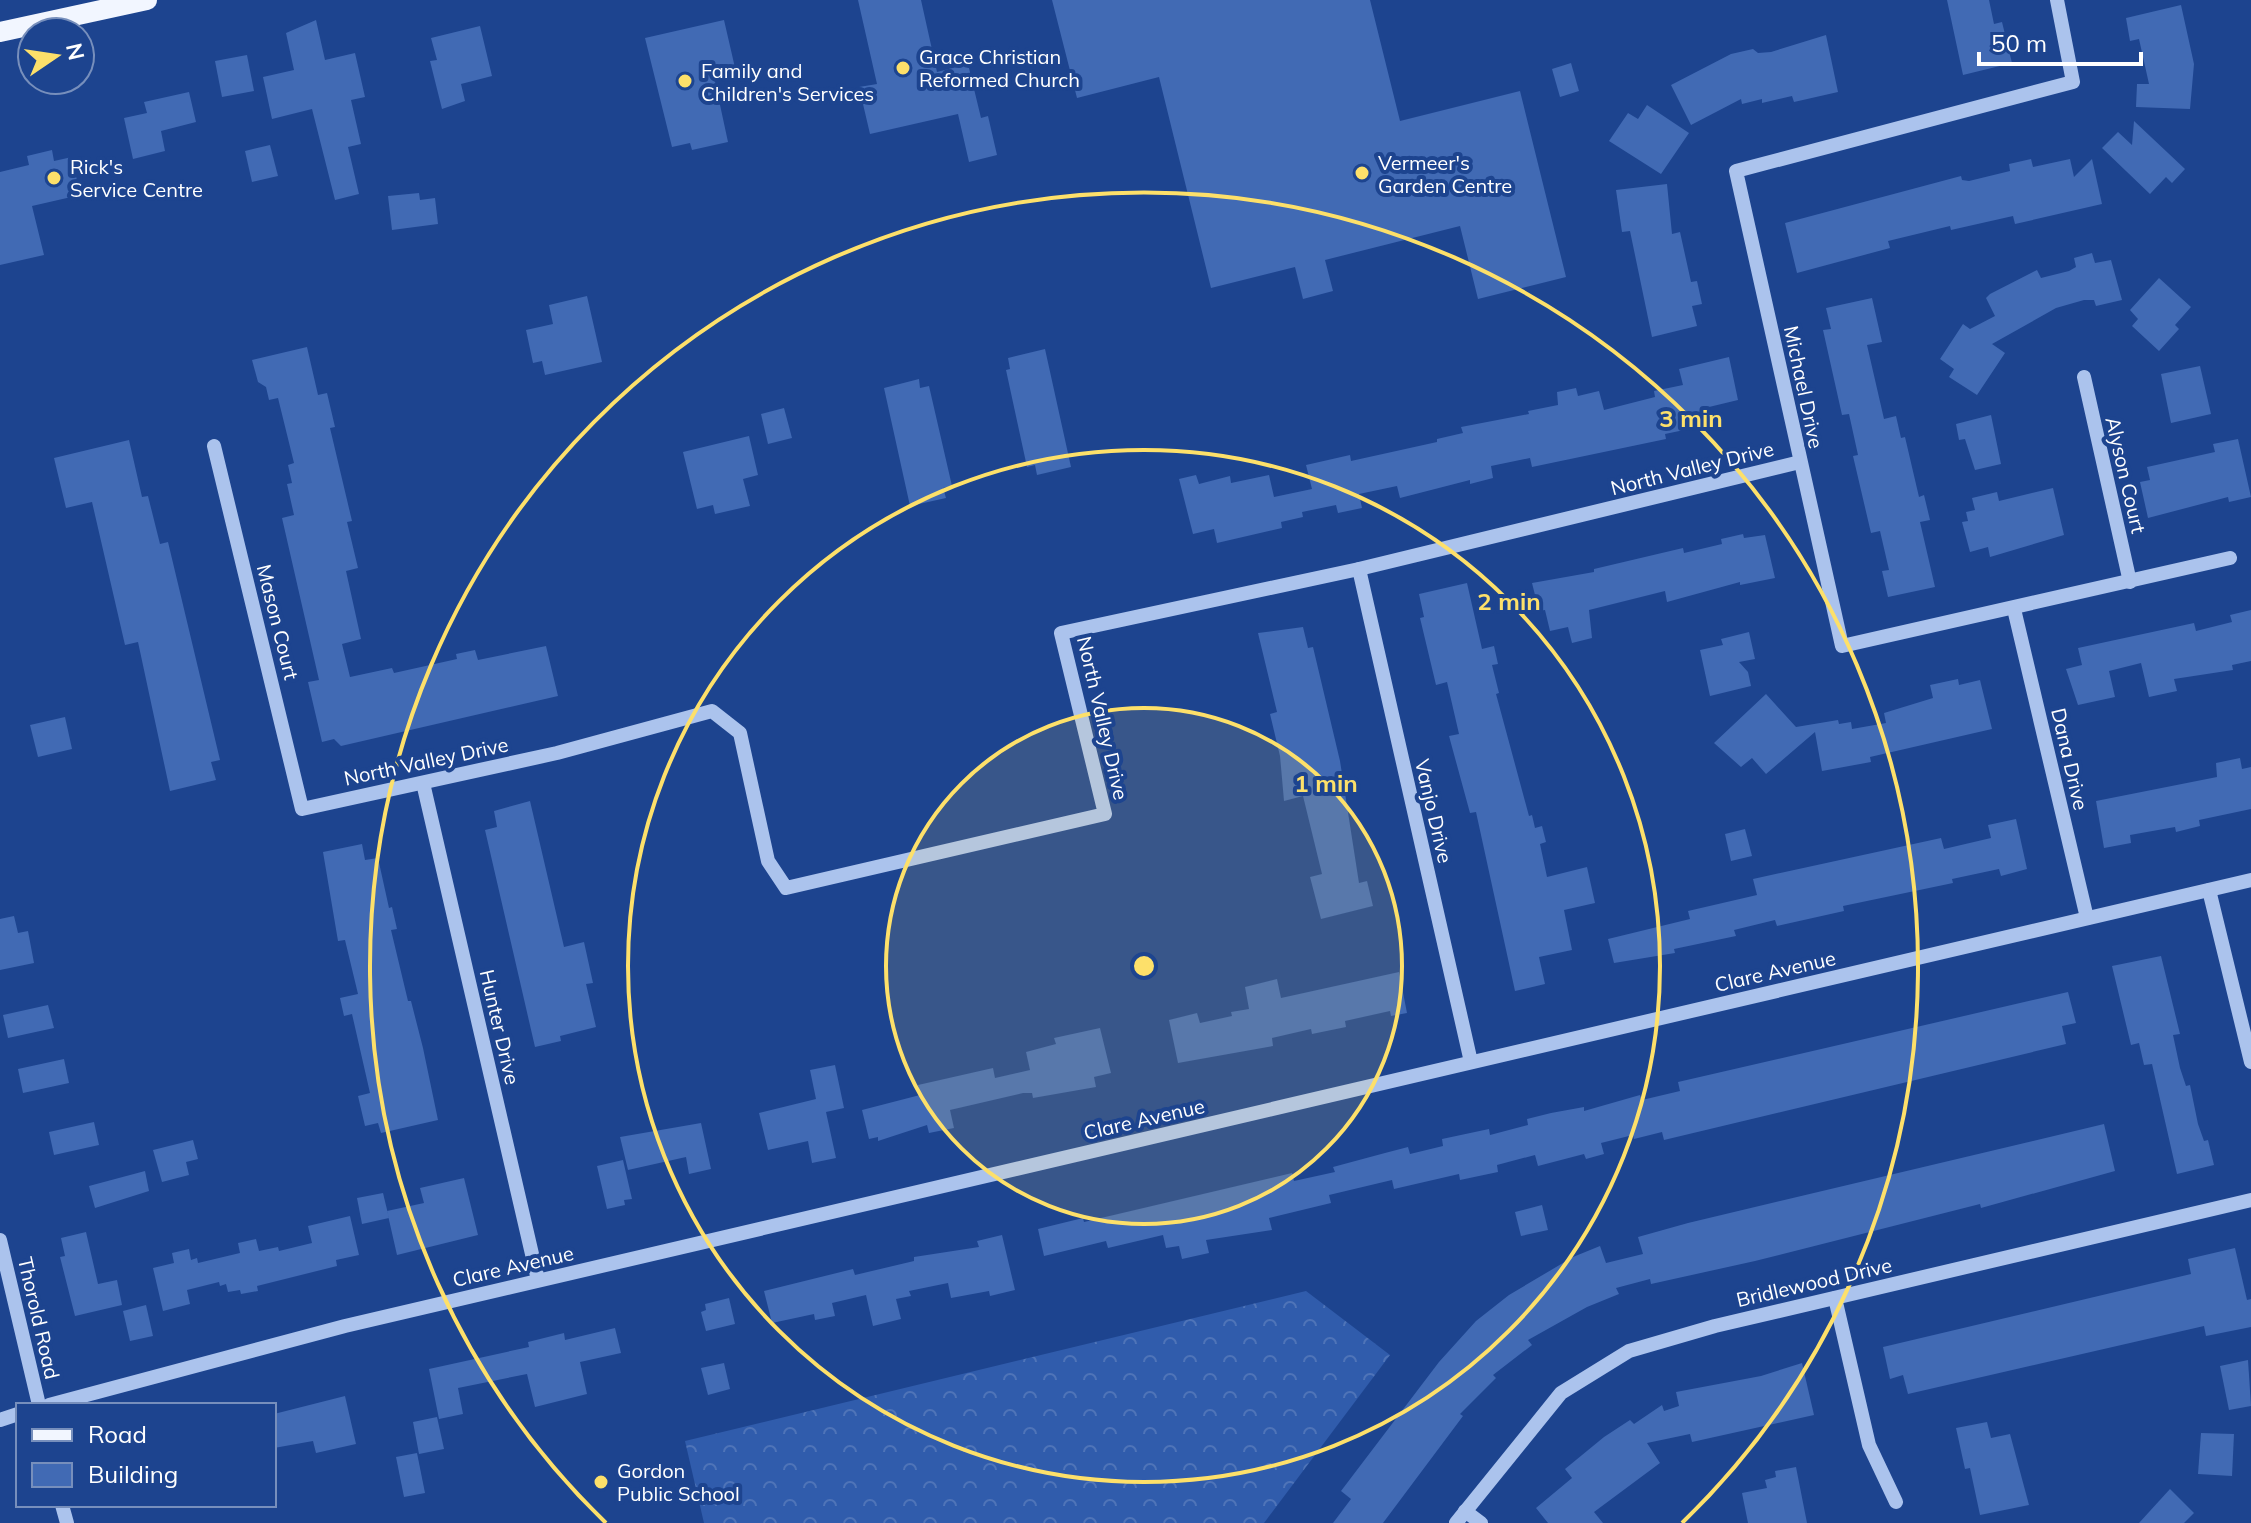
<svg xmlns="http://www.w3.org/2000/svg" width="2251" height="1523" font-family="Mulish,sans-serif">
	<defs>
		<pattern id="forest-crowns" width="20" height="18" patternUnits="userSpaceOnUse" patternTransform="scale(2)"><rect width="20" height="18" fill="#305cac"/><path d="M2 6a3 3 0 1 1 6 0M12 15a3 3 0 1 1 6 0" fill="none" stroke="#4f74b8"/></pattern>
	</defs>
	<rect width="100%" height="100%" fill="#1d448f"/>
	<!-- forest -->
	<path fill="url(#forest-crowns)" d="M1306,1291L1390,1355L1264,1523H704L685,1441Z"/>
	<!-- building -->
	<g fill="#416ab4">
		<path d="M858,0H921L937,72L968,64L981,118L988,116L997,155L969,162L958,114L870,134L859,87L877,84Z"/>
		<path d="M1052,0H1370L1400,121L1520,91L1566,277L1478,299L1460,226L1325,260L1333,291L1303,299L1295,267L1211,288L1159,77L1077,98Z"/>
		<path d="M1947,0H1989L1994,24L2002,22L2012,63L1963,75Z"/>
		<path d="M2181,5L2194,64L2190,109L2136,107L2137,84H2149L2139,39L2130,41L2126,18Z"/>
		<path d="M316,20L325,60L355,53L365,97L351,100L361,144L348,147L359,194L335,200L312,109L272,119L263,77L294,70L286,33Z"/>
		<path d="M724,20L736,72L714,77L728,142L692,150L690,143L672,147L645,38Z"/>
		<path d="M480,26L492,76L461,84L465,101L442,109L430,61L437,60L431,38Z"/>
		<path d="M1826,35L1838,92L1794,102L1792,96L1762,103V99L1742,104L1741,99L1691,125L1671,85L1731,54L1753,49L1758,53L1771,52Z"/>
		<path d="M247,55L254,91L222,97L215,61Z"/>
		<path d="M1571,63L1579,91L1560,97L1552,69Z"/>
		<path d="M189,92L196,122L161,131L165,151L133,159L124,118L147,113L144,102Z"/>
		<path d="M1647,105L1689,133L1661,174L1609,141L1628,113L1638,119Z"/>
		<path d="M2134,121L2185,169L2172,183L2166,177L2150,194L2102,148L2118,132L2132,145Z"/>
		<path d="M270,145L278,176L252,182L245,151Z"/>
		<path d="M52,150L54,161L72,157L80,195L32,206L44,255L0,265V172L29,165L27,156Z"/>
		<path d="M2031,159L2033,167L2070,159L2074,177L2092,159L2102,204L2015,224L2013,216L1951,230L1950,226L1888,241L1890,248L1797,273L1785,223L1961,176L1962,180L1969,181L2010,171L2009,164Z"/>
		<path d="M1667,184L1672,234L1680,232L1691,282L1697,281L1702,304L1692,306L1697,326L1652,337L1630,231L1622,232L1616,190Z"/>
		<path d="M419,193L420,200L435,198L438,224L392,230L388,196Z"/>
		<path d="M2092,253L2095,263L2111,260L2122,300L2096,306L2094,300H2084L2056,308L1992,344L2005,353L1977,395L1949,377L1954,369L1940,359L1963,324L1970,329L1995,316L1986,298L1990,294L2037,270L2041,278L2069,271L2076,267L2074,258Z"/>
		<path d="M2159,278L2191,307L2175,325L2179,329L2159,351L2132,326L2138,319L2130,310Z"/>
		<path d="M587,296L602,362L545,375L542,361L533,363L526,330L553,324L549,305Z"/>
		<path d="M1872,298L1882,342L1867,345L1884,419L1896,416L1901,438L1905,437L1919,497L1924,495L1930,520L1920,522L1935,587L1888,597L1882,571L1889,570L1880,531L1871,533L1853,456L1858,455L1849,414L1842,415L1823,330L1831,329L1826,308Z"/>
		<path d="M307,347L318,395L327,393L335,427L330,428L352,521L347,522L358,568L346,571L361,639L342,644L350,677L392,668L394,673L457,659L456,654L475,650L478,660L546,646L558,696L341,746L334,739L322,742L308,682L319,680L282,518L294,515L287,484L292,483L288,465L294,463L278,398L269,400L266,387L258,382L252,360Z"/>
		<path d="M1045,349L1071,467L1037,475L1035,465L1027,467L1006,370L1010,369L1008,358Z"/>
		<path d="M1729,357L1738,400L1709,407L1713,424L1665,434L1666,439L1532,467L1530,458L1491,466L1493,478L1470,484V480L1400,498L1397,486L1359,494L1362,508L1338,513L1336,505L1302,512L1303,517L1281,522L1282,528L1217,543L1214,529L1193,534L1179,479L1196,475L1199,484L1230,476L1231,483L1269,475L1274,497L1312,489L1306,465L1350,455L1351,461L1437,442V439L1463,433L1461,427L1529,414L1528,411L1558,405L1557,392L1576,388L1578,396L1599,391L1604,410L1655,397L1654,391L1683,385L1679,369Z"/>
		<path d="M2200,366L2211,414L2171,423L2161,374Z"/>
		<path d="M919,379L920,388L929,386L952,486L943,488L946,498L910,506L884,388Z"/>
		<path d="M784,408L792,438L768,444L761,414Z"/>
		<path d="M1991,415L2001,464L1975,470L1965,439L1959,440L1956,424Z"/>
		<path d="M749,436L758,475L743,479L750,506L715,514L713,505L697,509L683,452Z"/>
		<path d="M2238,439L2251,497L2229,502L2228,497L2148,518L2140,482L2150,480L2147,467L2215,452L2213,444Z"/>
		<path d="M129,440L142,497L148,496L160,544L168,542L220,760L211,762L216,780L170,791L138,642L125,645L92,502L66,508L54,458Z"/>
		<path d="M2053,488L2064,535L1990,557L1988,547L1970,552L1962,522L1968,521L1966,512L1975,510L1972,498L1997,492L1999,501Z"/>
		<path d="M1743,534L1744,538L1765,535L1775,578L1740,585V582L1667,602L1665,591L1589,610L1592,638L1572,643L1568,627L1550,631L1545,610L1539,611L1532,583L1594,572V569L1683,548L1684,553L1722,544L1721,539Z"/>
		<path d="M1467,583L1482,649L1494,646L1498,664L1492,665L1499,693L1496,694L1529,816L1532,815L1535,828L1542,826L1546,842L1540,844L1547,877L1587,867L1595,903L1564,910L1572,950L1539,957L1545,984L1515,991L1476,812L1470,813L1449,736L1459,734L1447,682L1436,685L1420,618L1424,617L1419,594Z"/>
		<path d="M2251,610V661L2232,665L2233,670L2174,679L2177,691L2149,697L2141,663L2109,671L2115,697L2078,705L2066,669L2082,665L2078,648L2194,623L2196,631L2232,622L2230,615Z"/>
		<path d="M1303,627L1308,648L1313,647L1340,761L1359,883L1367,881L1373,906L1321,919L1310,877L1322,874L1303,796L1284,801L1280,756L1270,714L1277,712L1258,633Z"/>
		<path d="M1749,632L1755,659L1739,662L1748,672L1751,686L1710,696L1700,650L1723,645L1721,639Z"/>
		<path d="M1958,679L1959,685L1980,680L1992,729L1870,757L1871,762L1822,771L1815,732L1766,774L1752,758L1741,767L1714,743L1766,694L1796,727L1838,720L1839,724L1851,722L1852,729L1886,723L1884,713L1933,698L1930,685Z"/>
		<path d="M65,717L72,749L38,757L30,725Z"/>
		<path d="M2240,758L2242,769L2251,767V809L2199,820L2200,826L2176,832L2175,827L2130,835L2131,843L2104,848L2096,801L2217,777L2216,763Z"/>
		<path d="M530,801L564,947L584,942L593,983L586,984L596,1027L560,1036L561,1041L535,1047L485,830L497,827L494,811Z"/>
		<path d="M2016,819L2027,869L2001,876L1999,869L1952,879L1953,883L1843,906L1844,911L1777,926L1775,920L1734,930L1736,936L1674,949L1675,953L1614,963L1608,939L1690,919L1688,911L1757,895L1753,879L1941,838L1944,849L1991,838L1988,825Z"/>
		<path d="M1745,829L1752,856L1731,861L1725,834Z"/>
		<path d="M362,844L365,860L378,858L389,908L392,907L397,929L391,930L408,1001H411L423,1048L438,1120L381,1133L378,1123L365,1126L358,1096L370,1093L352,1014L344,1016L340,998L358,994L345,940L338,941L323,852Z"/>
		<path d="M14,916L18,933L28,931L34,963L0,970V919Z"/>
		<path d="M2161,956L2180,1034L2173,1035L2180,1068L2186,1086L2190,1085L2198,1124L2204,1141L2208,1140L2214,1165L2177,1174L2152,1064L2144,1065L2139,1043L2131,1045L2112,966Z"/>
		<path d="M1399,972L1407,1013L1391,1016L1390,1011L1345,1021L1346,1027L1312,1034L1311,1029L1272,1038L1273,1046L1178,1063L1169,1020L1197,1013L1200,1023L1232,1016L1231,1012L1249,1009L1245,987L1277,979L1281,998Z"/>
		<path d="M2068,992L2076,1023L2062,1026L2066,1044L1664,1140L1662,1132L1634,1139L1633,1135L1601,1143L1604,1154L1586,1159L1584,1154L1538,1166L1535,1155L1497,1165L1498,1172L1460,1180L1459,1174L1394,1189L1392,1180L1329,1195L1331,1203L1269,1218L1272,1230L1206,1240L1209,1253L1182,1259L1179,1246L1166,1248L1163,1235L1108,1248L1106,1241L1044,1256L1038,1229L1083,1218L1084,1222L1292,1173L1294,1181L1335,1172L1333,1167L1385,1153L1408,1147L1410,1154L1443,1146L1442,1139L1489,1129L1490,1135L1528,1125L1527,1119L1551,1113L1584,1107V1111L1640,1095L1642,1100L1680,1091L1678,1082Z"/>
		<path d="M48,1005L54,1028L8,1038L3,1015Z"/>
		<path d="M1100,1028L1111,1073L1094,1077L1096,1087L1033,1098L1032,1093H1023L950,1110L954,1128L929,1133L927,1125L878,1141V1137L869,1139L862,1110L920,1095L918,1085L993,1068L995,1078L1030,1070L1026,1052L1056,1044L1054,1038Z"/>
		<path d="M64,1059L69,1083L23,1093L18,1069Z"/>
		<path d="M835,1065L844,1108L826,1112L836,1158L812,1163L808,1141L768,1150L759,1113L816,1099L810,1070Z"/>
		<path d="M94,1122L99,1145L54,1155L49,1132Z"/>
		<path d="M701,1123L711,1169L689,1174L686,1157L628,1170L620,1137Z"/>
		<path d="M2104,1124L2115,1171L1981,1208L1980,1204L1755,1261L1651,1284L1650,1279L1616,1288L1619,1294L1587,1307L1528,1340L1532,1345L1493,1375L1496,1378L1460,1414L1463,1416L1383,1523H1333L1351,1499L1341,1491L1439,1362L1476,1321L1509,1295L1573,1257L1600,1246L1606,1263L1643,1254L1638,1237L1688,1223Z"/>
		<path d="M193,1140L198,1159L186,1162L189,1175L162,1182L153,1150Z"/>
		<path d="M623,1160L632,1199L624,1200L625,1205L607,1209L597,1166Z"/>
		<path d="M145,1171L149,1191L95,1208L89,1186Z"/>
		<path d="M464,1178L478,1235L397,1255L387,1211L424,1203L420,1188Z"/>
		<path d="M383,1193L389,1218L362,1224L357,1198Z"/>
		<path d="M1542,1205L1548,1230L1521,1236L1515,1212Z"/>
		<path d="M350,1216L359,1255L336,1260L337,1266L257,1286L258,1291L241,1294L240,1290L228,1292L226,1284L220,1286L219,1282L187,1290L190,1304L163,1311L153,1268L174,1263L172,1253L189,1249L191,1260L197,1258L198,1263L240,1253L238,1243L256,1239L259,1251L278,1247L279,1251L312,1243L308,1226Z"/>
		<path d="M86,1232L98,1284L117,1280L122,1305L75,1316L60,1257L65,1256L61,1238Z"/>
		<path d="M1002,1235L1015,1290L990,1296L989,1291L951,1298L948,1283L909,1291L911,1296L896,1299L901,1319L873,1326L866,1295L832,1303L835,1316L815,1320L814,1314L772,1323L764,1291L853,1269L855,1275L914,1261V1257L979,1247L977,1241Z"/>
		<path d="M2235,1248L2247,1300L2251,1299V1327L2206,1336L2204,1326L1908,1394L1903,1375L1890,1379L1883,1347L2191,1274L2188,1259Z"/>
		<path d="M729,1298L735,1324L706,1331L701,1312L706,1310L705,1304Z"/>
		<path d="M146,1305L153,1336L130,1341L123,1311Z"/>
		<path d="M615,1328L621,1353L580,1362L587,1394L535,1407L527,1374L458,1388L463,1414L439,1419L429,1369L529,1347L528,1342L564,1333L565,1340Z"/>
		<path d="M2248,1360L2251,1406L2229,1410L2220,1366Z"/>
		<path d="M724,1363L730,1389L708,1395L701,1368Z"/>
		<path d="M1802,1363L1814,1415L1692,1442L1690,1434L1647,1443L1660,1463L1594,1512L1603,1523H1548L1536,1508L1572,1478L1565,1469L1604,1437L1630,1420L1634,1424L1662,1405L1664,1411L1679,1406L1676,1392L1761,1376Z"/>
		<path d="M345,1396L356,1444L316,1453L313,1441L274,1448V1414Z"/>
		<path d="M437,1417L444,1449L419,1454L413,1422Z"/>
		<path d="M1987,1422L1991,1438L2010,1434L2029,1505L1980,1515L1970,1468L1965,1469L1956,1428Z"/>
		<path d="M2201,1433L2234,1434L2232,1476L2198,1474Z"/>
		<path d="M417,1453L425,1493L404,1497L396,1457Z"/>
		<path d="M1796,1467L1807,1523H1748L1742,1493L1767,1488L1765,1480L1776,1477L1775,1471Z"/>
		<path d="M2170,1489L2194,1513L2184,1523H2139Z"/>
	</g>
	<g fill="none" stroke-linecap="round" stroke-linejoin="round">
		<!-- minor -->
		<g stroke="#abc3ed" stroke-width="14">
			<path d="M2057,0L2073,82L1736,171L1842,646L2230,558"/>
			<path d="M2084,377L2130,582"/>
			<path d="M214,446L302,809L557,753L712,711L740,733L768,861L786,888L1105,814L1061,633L1359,569L1800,462"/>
			<path d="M1359,569L1471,1062"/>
			<path d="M2014,609L2087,918"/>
			<path d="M423,783L538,1280"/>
			<path d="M2209,890L2251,1062"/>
			<path d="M0,1240L39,1405"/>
			<path d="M1835,1298L1869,1445L1896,1502"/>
			<path d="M49,1405L345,1326L2251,880"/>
			<path d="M0,1420L18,1414"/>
			<path d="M62,1505L67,1523"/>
			<path d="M1465,1511L1481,1523"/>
			<path d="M1456,1523L1561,1393L1629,1351L1715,1326L2251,1200"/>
		</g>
		<!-- major -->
		<path stroke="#f2f6ff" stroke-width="20" d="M0,32L147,0"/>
	</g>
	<!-- distance rings -->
	<circle cx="1144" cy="966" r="258" fill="#fde06a" fill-opacity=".12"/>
	<g fill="none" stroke="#fde06a" stroke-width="4">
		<circle cx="1144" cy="966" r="258"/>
		<circle cx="1144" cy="966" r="516"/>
		<path d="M606 1523A774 774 0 1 1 1682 1523"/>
	</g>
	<!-- markers -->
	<g fill="#fde06a" stroke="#1d448f" stroke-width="3">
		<circle cx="903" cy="68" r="8"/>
		<circle cx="685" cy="81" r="8"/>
		<circle cx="1362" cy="173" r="8"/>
		<circle cx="54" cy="178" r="8"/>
		<circle cx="601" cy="1482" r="8"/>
	</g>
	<g text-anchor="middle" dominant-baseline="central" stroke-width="8" stroke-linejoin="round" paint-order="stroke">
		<!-- poi labels -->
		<g font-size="20" fill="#fff" stroke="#1d448f" text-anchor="start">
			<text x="919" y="56">Grace Christian<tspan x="919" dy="23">Reformed Church</tspan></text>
			<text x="701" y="70">Family and<tspan x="701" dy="23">Children's Services</tspan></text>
			<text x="1378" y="162">Vermeer's<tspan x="1378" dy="23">Garden Centre</tspan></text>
			<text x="70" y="166">Rick's<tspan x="70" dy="23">Service Centre</tspan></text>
			<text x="617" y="1470">Gordon<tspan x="617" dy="23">Public School</tspan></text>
		</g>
		<!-- street labels -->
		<g font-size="20" fill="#fff" stroke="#1d448f">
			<text transform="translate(1804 387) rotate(78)">Michael Drive</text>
			<text transform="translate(1692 468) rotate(-14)">North Valley Drive</text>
			<text transform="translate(2126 475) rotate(77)">Alyson Court</text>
			<text transform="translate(278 622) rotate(76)">Mason Court</text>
			<text transform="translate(1103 718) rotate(77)">North Valley Drive</text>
			<text transform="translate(2070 759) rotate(77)">Dana Drive</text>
			<text transform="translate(426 761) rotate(-12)">North Valley Drive</text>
			<text transform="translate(1434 811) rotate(77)">Vanjo Drive</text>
			<text transform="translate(1775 971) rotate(-13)">Clare Avenue</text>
			<text transform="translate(500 1027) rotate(77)">Hunter Drive</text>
			<text transform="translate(1144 1119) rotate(-13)">Clare Avenue</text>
			<text transform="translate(513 1266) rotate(-13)">Clare Avenue</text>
			<text transform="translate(1814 1282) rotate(-13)">Bridlewood Drive</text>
			<text transform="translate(39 1318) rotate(77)">Thorold Road</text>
		</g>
	</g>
	<circle cx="1144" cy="966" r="12" fill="#fde06a" stroke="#1d448f" stroke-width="4"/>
	<g font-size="24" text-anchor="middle" font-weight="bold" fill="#fde06a" stroke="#1d448f" stroke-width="8" stroke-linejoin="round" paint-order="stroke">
		<text x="1691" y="427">3 min</text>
		<text x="1509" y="610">2 min</text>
		<text x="1326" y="792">1 min</text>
	</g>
	<!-- legend -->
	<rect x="16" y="1403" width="260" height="104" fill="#1d448f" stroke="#778fbc" stroke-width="2"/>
	<rect x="32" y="1429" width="40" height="12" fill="#f2f6ff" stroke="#778fbc" stroke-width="2"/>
	<text x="88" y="1443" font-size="24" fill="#ffffff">Road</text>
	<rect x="32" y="1463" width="40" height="24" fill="#416ab4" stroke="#778fbc" stroke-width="2"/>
	<text x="88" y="1483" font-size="24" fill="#ffffff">Building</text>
	<!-- north arrow -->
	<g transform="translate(56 56) rotate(77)"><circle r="38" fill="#1d448f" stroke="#778fbc" stroke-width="2"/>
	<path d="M0-6L14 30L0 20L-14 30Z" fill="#fde06a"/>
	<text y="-12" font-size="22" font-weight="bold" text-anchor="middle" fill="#ffffff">N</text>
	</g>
	<!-- scale -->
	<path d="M1979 52v12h162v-12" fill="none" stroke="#ffffff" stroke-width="4"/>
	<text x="1991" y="52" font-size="24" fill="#ffffff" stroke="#1d448f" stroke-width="6" paint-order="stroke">50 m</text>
</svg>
